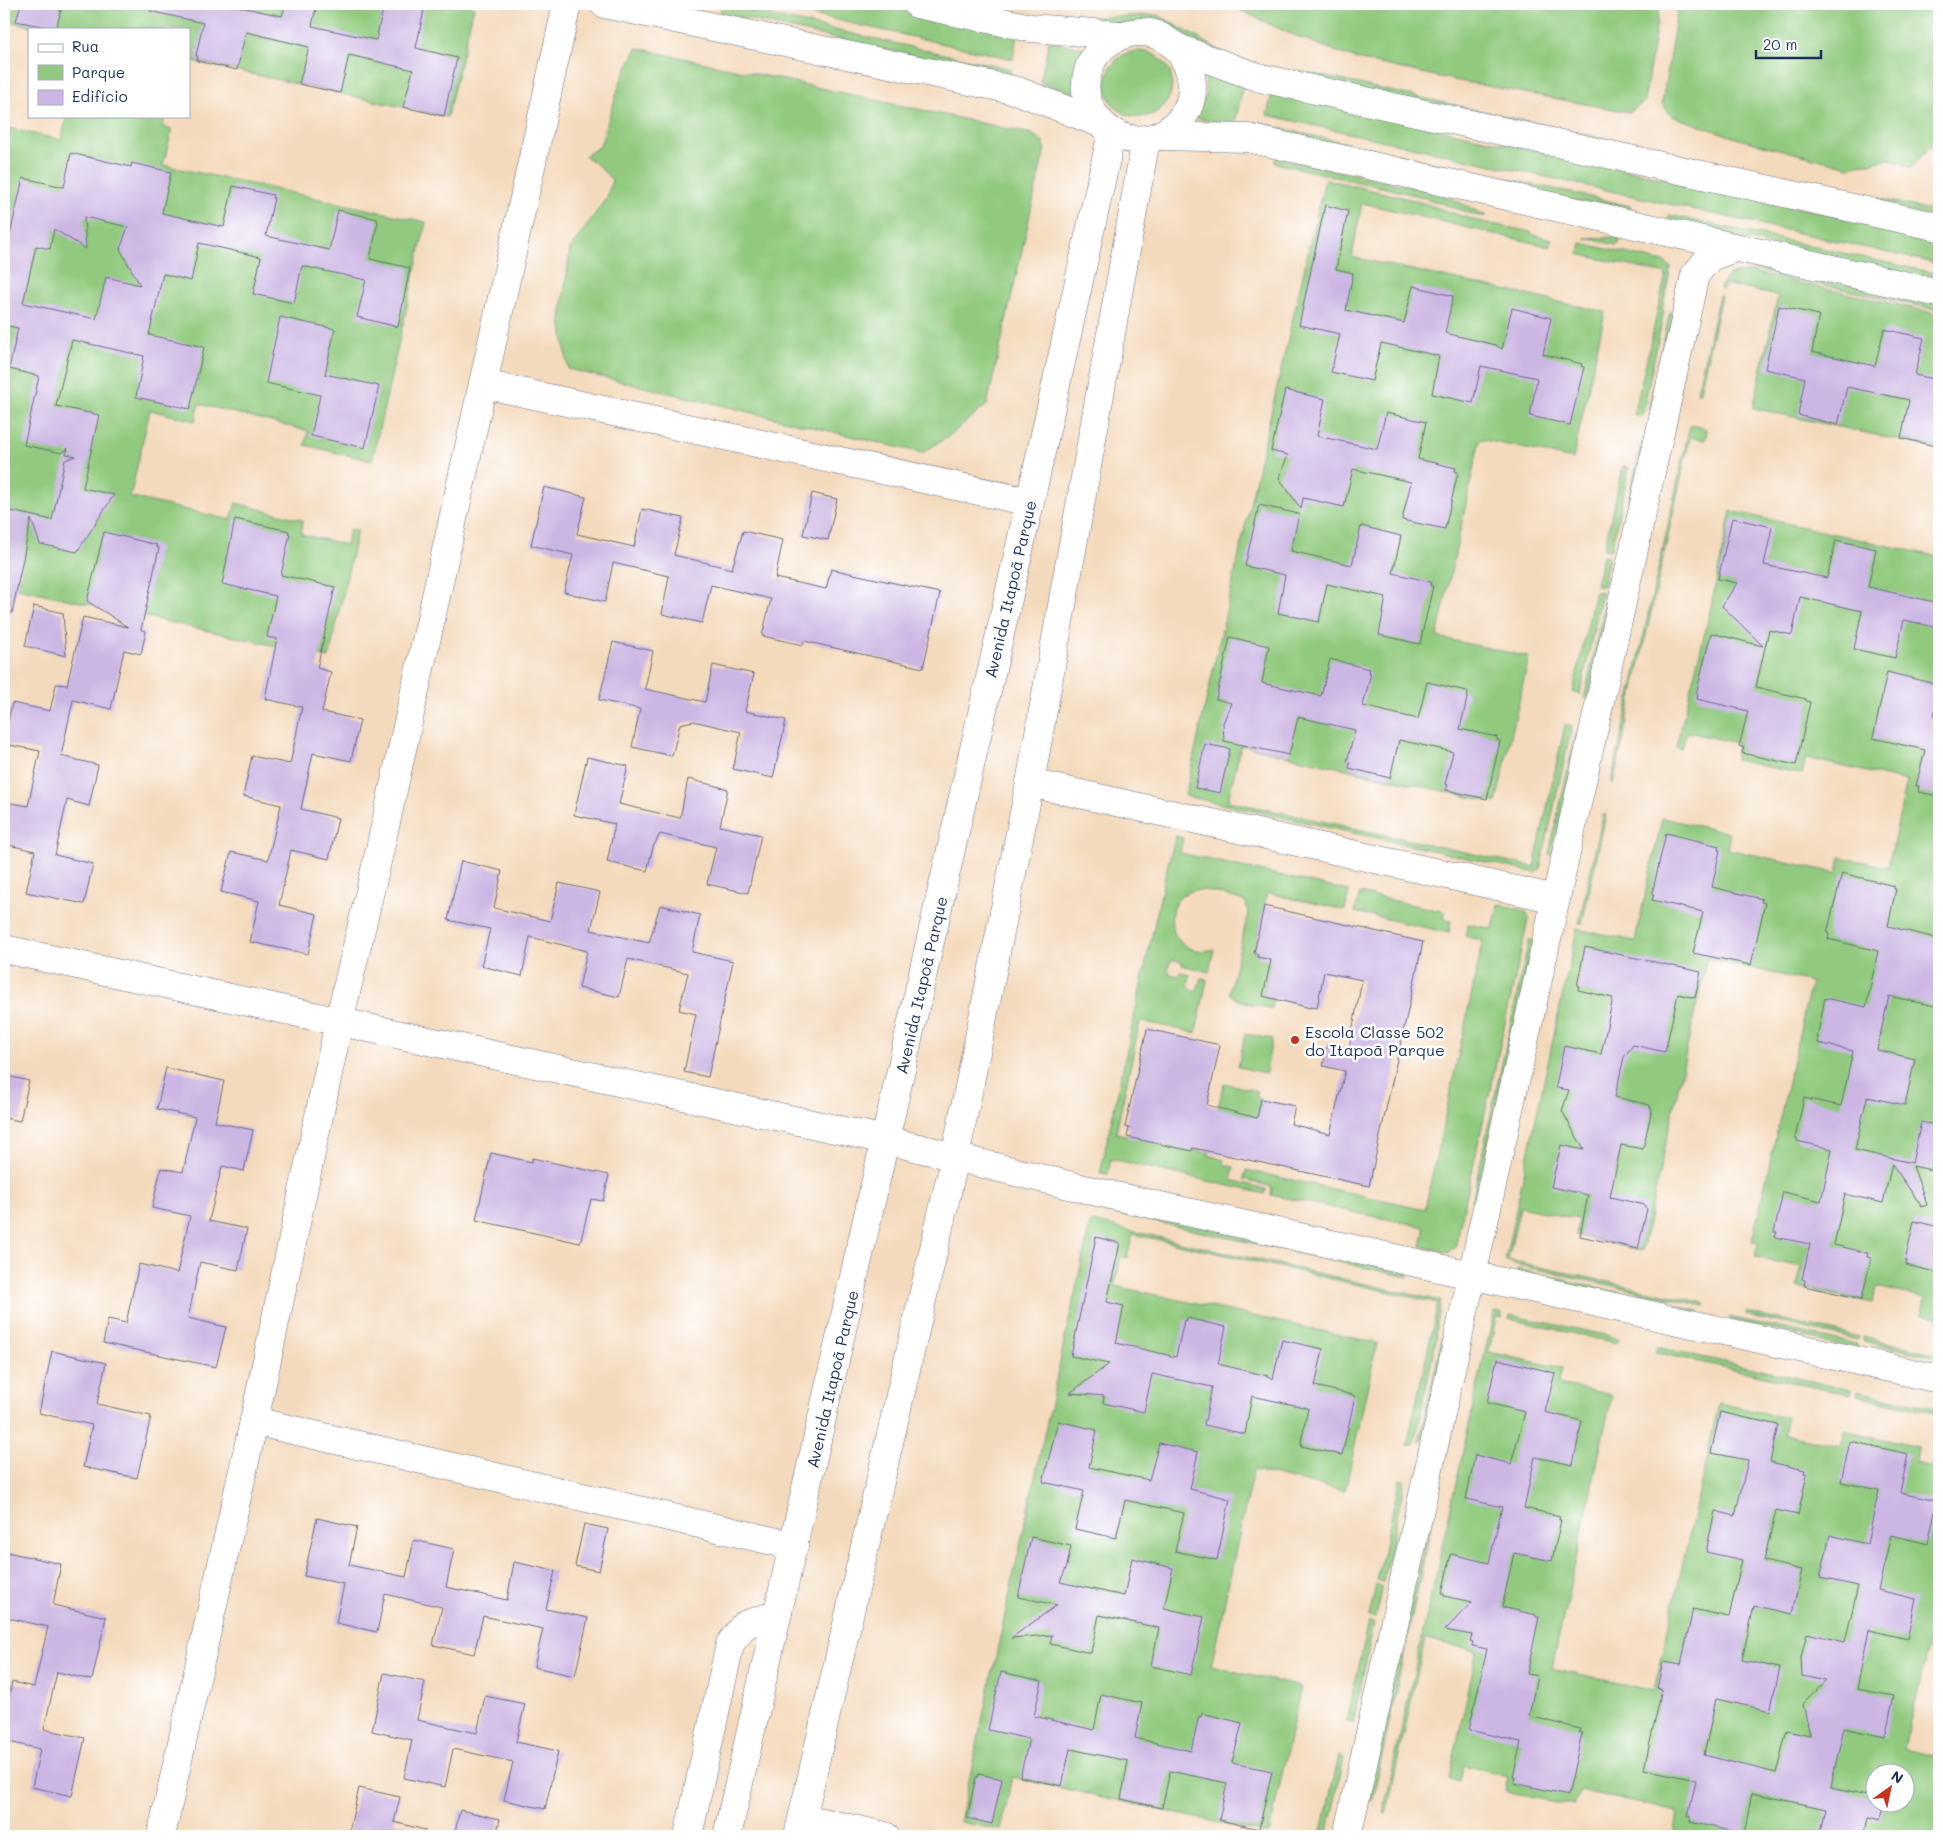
<svg xmlns="http://www.w3.org/2000/svg" width="1943" height="1840" font-family="Mali,sans-serif">
	<rect width="100%" height="100%" fill="#fff"/>
	<filter id="ink" filterUnits="userSpaceOnUse"><feTurbulence type="fractalNoise" baseFrequency=".02" numOctaves="2"/><feDisplacementMap in="SourceGraphic" scale="10" xChannelSelector="R" yChannelSelector="G"/><feConvolveMatrix kernelMatrix="1 2 1 2 8 2 1 2 1" color-interpolation-filters="sRGB"/></filter>
	<filter id="wash" filterUnits="userSpaceOnUse"><feTurbulence type="fractalNoise" baseFrequency=".0096" numOctaves="4" result="noise"/><feDisplacementMap in="SourceGraphic" scale="20" xChannelSelector="R" yChannelSelector="G"/><feGaussianBlur stdDeviation="1.12" result="paint"/><feColorMatrix in="noise" values="0 0 0 0 0 0 0 0 0 0 0 0 0 0 0 0 0 1.4 0 .05"/><feComposite in="paint" operator="in"/></filter>
	<g filter="url(#wash)">
		<rect width="100%" height="100%" fill="#f4dabc"/>
		<!-- green -->
		<g fill="#91ca7e" stroke="#567c6e" fill-rule="evenodd">
			<path d="M4,4H461L474,7L447,117L189,60V29H44L4,20Z"/>
			<path d="M764,4H879L1017,34L1013,59Z"/>
			<path d="M1228,4H1660L1644,102L1629,112L1454,80L1356,59L1286,32Z"/>
			<path d="M1678,4H1939V137L1911,168L1890,159L1849,167L1739,139L1672,116L1662,104Z"/>
			<path d="M722,5L1011,69L1010,77L720,13Z"/>
			<path d="M1158,15L1228,55L1202,45L1163,24L1077,22V18Z"/>
			<path d="M1049,41L1088,49L1076,94L1040,83Z"/>
			<path d="M637,48L1032,134L1042,141L1045,148L987,405L950,435L922,453L568,369L561,319L570,249L607,197L612,180L599,166L585,156L600,146L621,80Z"/>
			<circle cx="1139" cy="84" r="33"/>
			<path d="M1295,70L1939,212V218L1294,75Z"/>
			<path d="M1205,75L1243,83L1235,125L1195,118L1206,96Z"/>
			<path d="M1272,93L1939,238V264L1267,115Z"/>
			<path d="M67,116H165L163,127L172,130L163,165L426,222L372,461L305,445L308,431L199,404L195,421L150,410L130,497L231,520L236,503L303,520L301,534L346,545L350,529L357,531L329,658L4,585V127L61,140Z"/>
			<path d="M1265,125L1631,206L1630,213L1264,131Z"/>
			<path d="M1276,157L1440,193L1487,216H1478L1416,195L1275,163Z"/>
			<path d="M1325,179L1414,200L1477,221L1531,232V234L1552,239L1550,247L1362,203L1352,257L1605,312L1573,459L1480,439L1437,637L1529,657L1496,803L1241,745L1228,801L1534,867L1565,725L1572,726L1540,869L1536,873L1185,796L1253,491Z"/>
			<path d="M1669,215L1939,274V282L1668,222Z"/>
			<path d="M1621,237L1619,244L1617,245L1585,238Z"/>
			<path d="M1581,243L1664,262L1671,267L1662,310L1664,311L1642,416L1634,415L1666,274L1578,254Z"/>
			<path d="M1754,263L1939,304V310L1752,269Z"/>
			<path d="M1752,272L1939,314V449L1753,408L1778,296L1725,284L1723,290L1720,289C1724,273 1736,272 1752,272Z"/>
			<path d="M1719,295H1721L1700,392H1697Z"/>
			<path d="M1670,312L1674,313L1653,406L1648,411Z"/>
			<path d="M1690,425L1705,428L1707,432L1705,440L1690,437L1613,784L1611,783Z"/>
			<path d="M1642,440L1644,448L1613,587L1609,586Z"/>
			<path d="M1623,466L1629,468L1611,550L1604,549Z"/>
			<path d="M1731,511L1939,557V1318L1922,1314L1925,1298L1876,1287L1872,1303L1797,1287L1801,1267L1755,1257L1758,1243L1752,1241L1811,982L1707,958L1642,1251L1576,1235L1578,1219L1520,1207L1508,1260L1705,1303V1306L1518,1265L1505,1260L1577,929L1635,941L1662,818L1730,833L1727,849L1837,873L1840,857L1888,867L1907,781L1806,758L1802,774L1735,760L1737,743L1687,732L1681,749L1676,747L1709,616Z"/>
			<path d="M1603,555L1609,556L1603,586L1596,585Z"/>
			<path d="M1595,591L1602,592L1580,694L1573,692Z"/>
			<path d="M1607,593L1612,594L1589,696L1584,699Z"/>
			<path d="M1576,733L1579,742L1554,856L1549,854Z"/>
			<path d="M1603,815H1606L1582,924L1579,923Z"/>
			<path d="M1176,836L1183,838L1180,853L1349,891L1345,910L1267,893L1254,953L1271,960L1263,995L1273,999L1271,1009C1259,1005 1237,1003 1229,993L1248,914L1246,903C1239,898 1229,897 1220,894C1214,892 1208,890 1201,890C1157,889 1163,962 1214,949L1209,972L1182,965V962L1174,960L1171,961L1168,968L1170,974L1179,976L1180,972L1190,975L1188,985L1192,990H1197L1201,978L1207,980L1196,1033L1140,1021L1116,1133L1207,1153L1224,1083L1257,1091L1256,1096L1261,1099L1257,1118L1219,1109L1209,1155L1224,1160V1165L1234,1167L1231,1180L1266,1189L1265,1194L1111,1159L1108,1174L1100,1173L1166,871Z"/>
			<path d="M1360,893L1445,912L1444,919L1451,921L1449,933L1355,912Z"/>
			<path d="M1498,904L1523,910L1527,913L1528,920L1455,1248L1448,1253L1421,1246L1425,1227L1271,1195L1272,1187L1244,1179L1246,1170L1425,1209L1483,941L1465,936L1468,924L1493,929Z"/>
			<path d="M1529,940L1534,941L1476,1202L1472,1201Z"/>
			<path d="M1245,1034L1272,1039L1266,1073L1238,1067Z"/>
			<path d="M1093,1203L1409,1273L1408,1277L1092,1208Z"/>
			<path d="M1092,1222L1441,1301L1435,1335H1437L1414,1445H1407L1438,1303L1133,1234L1127,1258L1121,1256L1115,1286L1377,1343L1345,1491L1253,1470L1211,1666L1301,1687L1269,1834L1012,1777L1001,1830L960,1822L1090,1224Z"/>
			<path d="M1517,1269L1700,1311L1697,1313L1516,1275Z"/>
			<path d="M1495,1312L1502,1313V1318L1496,1317L1489,1352L1562,1368L1559,1384L1612,1395L1552,1668L1654,1691L1719,1403L1787,1418L1783,1434L1840,1446L1844,1430L1917,1447L1915,1463L1939,1468V1596L1905,1749L1939,1757V1836H1673L1677,1812L1579,1790L1574,1806L1505,1792L1508,1776L1464,1765L1460,1781L1449,1779L1477,1651L1425,1639L1386,1814L1383,1813L1493,1316ZM1876,1772H1906V1802H1876Z"/>
			<path d="M1747,1312L1859,1337L1858,1340L1746,1315Z"/>
			<path d="M1510,1315L1619,1338L1617,1343L1509,1319Z"/>
			<path d="M1729,1317L1856,1344V1349L1731,1320Z"/>
			<path d="M1442,1337L1446,1338L1423,1438L1419,1442Z"/>
			<path d="M1863,1337L1939,1354V1358L1863,1341Z"/>
			<path d="M1470,1344L1372,1802L1367,1795Z"/>
			<path d="M1657,1347L1851,1390L1850,1395L1655,1352Z"/>
			<path d="M1858,1391L1939,1409V1414L1857,1396Z"/>
			<path d="M1400,1479L1405,1480L1383,1582L1377,1580Z"/>
			<path d="M1376,1585L1382,1586L1375,1618L1369,1617Z"/>
			<path d="M1369,1622L1374,1623L1353,1723L1346,1722Z"/>
			<path d="M1339,1755L1344,1758L1327,1836H1321Z"/>
		</g>
		<g id="blocks">
			<!-- building -->
			<g fill="#ccb7e4" fill-rule="evenodd">
				<path d="M21,4H59L58,9L61,10L56,29L16,21Z"/>
				<path d="M151,4H227L282,16L286,4H317L312,26L376,40L384,4H396L424,10L416,48L457,58L444,116L403,107L413,70L349,55L340,93L299,84L309,47L246,32L237,70L197,61L198,56H196L203,23L150,11Z"/>
				<path d="M71,153L131,167L132,163L171,172L162,213L224,227L233,186L273,195L272,198H274L266,236L329,250L338,210L377,219V221L378,222L370,259L410,268L398,327L357,317L366,280L302,266L294,303L253,294L261,257L199,243L191,281L163,274L149,335L204,347L190,409L136,397L144,356L72,340L56,406L99,415L83,488L114,495L77,552L40,544L31,519L12,613H4V519L9,520L11,511L52,520L65,460L76,456L66,454L68,448L62,453L24,445L39,376L9,369L18,328L4,325V261L23,178L64,187ZM84,217L128,227L120,249L140,285L106,277L96,319L23,303L36,246L50,249L54,229L86,249Z"/>
				<path d="M1325,205L1348,211L1336,269L1353,273L1346,310L1404,323L1413,286L1453,296L1445,333L1496,345L1502,349L1512,308L1551,318L1543,354L1582,364L1581,366L1584,367L1570,425L1530,416L1537,378L1481,366L1473,403L1432,394L1439,356L1381,343L1372,381L1331,372L1340,334L1299,325Z"/>
				<path d="M1779,306L1819,315L1812,352L1875,366L1884,329L1924,338L1915,375L1939,380V447L1901,438L1909,400L1847,387L1838,425L1798,415L1805,378L1765,369Z"/>
				<path d="M280,317L335,329L325,374L379,386L365,448L311,436L320,395L266,383Z"/>
				<path d="M1285,390L1325,399L1317,436L1377,449L1386,413L1426,422L1418,459L1456,468L1455,471L1458,472L1445,529L1402,520L1411,482L1353,469L1344,507L1303,498L1301,509L1279,478L1288,455L1271,451Z"/>
				<path d="M544,487L586,497L577,534L634,547L642,509L683,518L674,555L732,569L743,531L783,540L775,578L826,589L831,569L940,593L923,668L804,641L803,645L762,636L771,599L711,585L702,623L662,614L669,576L613,563L605,602L564,592L573,555L531,545Z"/>
				<path d="M812,493L837,499L828,540L803,535Z"/>
				<path d="M1259,505L1299,514L1291,551L1352,565L1361,526L1401,536L1393,573L1431,582L1430,586H1433L1420,644L1379,635L1386,597L1327,584L1319,622L1278,613L1285,575L1245,566Z"/>
				<path d="M1732,518L1772,527L1764,565L1827,578L1836,540L1876,549L1868,587L1939,603V628L1904,620L1895,658L1854,649L1862,611L1800,597L1792,635L1769,630L1756,687L1806,699V701L1810,702L1796,765L1742,753L1744,748L1739,746L1748,711L1697,699L1698,694H1696L1711,633L1763,646L1722,606L1737,583L1718,579Z"/>
				<path d="M235,519L289,531L288,533L290,534L281,575L335,587L317,668L331,672L322,712L360,720L351,761L313,753L301,809L338,818L329,859L291,850L279,905L317,914L308,954L250,942L259,901L221,892L231,852L268,860L281,805L243,796L252,756L290,764L302,707L265,699L277,639L267,637L276,596L222,584Z"/>
				<path d="M104,532L157,545L156,547L159,548L141,630L146,631L141,654L124,650L111,709L73,700L61,756L98,765L89,806L67,800L55,855L93,864L84,904L26,892L35,851L4,844V814L6,802L28,806L40,751L4,744V739L12,703L50,711L56,684L67,685L83,617L128,627L87,601Z"/>
				<path d="M34,606L63,613L66,656L25,646Z"/>
				<path d="M1230,637L1269,646L1262,683L1321,696L1330,659L1369,669L1368,672L1371,673L1363,706L1418,719L1427,682L1467,691L1468,694L1460,729L1497,737V740L1500,741L1487,799L1446,790L1448,785L1445,784L1453,752L1399,740L1390,778L1349,768L1350,763L1347,762L1355,730L1298,717L1289,755L1224,741L1223,723L1231,703L1216,699Z"/>
				<path d="M613,642L653,651L645,689L705,702L713,665L754,674L745,711L786,720L773,778L733,769L741,732L693,721L680,724L672,756L632,747L640,709L599,700Z"/>
				<path d="M1887,672L1939,685L1934,717H1939V796L1918,792L1919,786H1916L1925,750L1873,738Z"/>
				<path d="M1205,744L1230,749L1220,793L1195,788Z"/>
				<path d="M587,757L628,766L619,804L680,818L688,779L728,789L720,826L761,835L748,893L707,884L716,847L660,834L653,847L647,871L607,862L615,824L574,815Z"/>
				<path d="M1666,833L1719,846L1718,850H1720L1712,887L1762,899L1761,902L1765,903L1751,965L1693,953L1703,912L1652,900L1654,894H1652Z"/>
				<path d="M461,861L502,871L494,908L550,921L559,883L600,892L591,930L649,943L660,905L700,915L692,952L733,961L708,1077L684,1072L696,1014L679,1010L688,973L628,959L619,997L579,988L587,951L530,937L522,976L481,966L490,929L448,920Z"/>
				<path d="M1842,873L1894,886V889H1896L1888,926L1939,939V949L1933,975L1939,976V1007L1889,996L1877,1050L1915,1059L1905,1105L1867,1097L1855,1150L1912,1163L1921,1122L1939,1126V1161L1935,1160L1931,1170L1913,1166L1927,1205L1922,1207L1892,1164L1883,1203L1845,1194L1834,1245L1868,1253L1867,1257L1871,1258L1862,1299L1804,1286L1805,1280L1802,1279L1810,1244L1775,1237L1777,1232H1774L1783,1192L1821,1201L1832,1149L1797,1141V1138H1795L1804,1098L1841,1106L1853,1051L1818,1043L1819,1038H1817L1825,998L1866,1007L1878,951L1828,939L1829,934L1827,933Z"/>
				<path d="M1264,906L1423,942L1369,1186L1193,1148L1192,1151L1127,1137L1129,1128L1125,1127L1147,1029L1220,1045L1207,1105L1257,1118L1261,1099L1295,1106L1291,1124L1330,1134L1345,1071L1323,1066L1327,1045L1349,1048L1362,980L1324,972L1317,1008L1310,1007V1008L1263,996L1271,960L1257,957L1258,955L1254,953Z"/>
				<path d="M1585,947L1701,972L1695,998L1678,994L1665,1052L1633,1045L1624,1057L1615,1097L1650,1105V1108L1652,1109L1643,1149L1621,1145L1610,1197L1645,1205V1208L1647,1209L1638,1249L1580,1236L1588,1195L1551,1187L1561,1145L1584,1150L1562,1111L1569,1090L1557,1088L1556,1086L1564,1046L1601,1054L1613,998L1578,990L1579,986H1577Z"/>
				<path d="M166,1068L224,1081L215,1122L253,1130L244,1171L222,1166L209,1221L247,1229L238,1270L200,1262L188,1318L226,1327L216,1367L103,1343L108,1319L126,1323L139,1264L177,1273L190,1216L152,1208L161,1168L183,1172L195,1117L157,1109Z"/>
				<path d="M8,1076L29,1081L20,1121L4,1118V1086H6Z"/>
				<path d="M491,1153L532,1162V1158L609,1175L603,1201L591,1199L580,1243L476,1220Z"/>
				<path d="M1914,1221L1939,1227V1273L1906,1265L1907,1261H1905Z"/>
				<path d="M1096,1237L1120,1243L1107,1302L1124,1306L1116,1343L1176,1357L1184,1320L1186,1321L1187,1318L1226,1327L1218,1364L1268,1376L1273,1379L1282,1340L1323,1349L1315,1386L1353,1395L1355,1397L1342,1455L1301,1446L1302,1443L1301,1442L1308,1408L1252,1396L1245,1434L1204,1425L1212,1387L1152,1374L1144,1412L1103,1403L1104,1396L1070,1393L1109,1364L1071,1356Z"/>
				<path d="M52,1351L106,1363L97,1404L151,1416L137,1478L83,1467L92,1425L39,1413Z"/>
				<path d="M1498,1359L1555,1373L1545,1412L1582,1421L1573,1465L1535,1457L1524,1508L1560,1516L1559,1520H1561L1552,1561L1514,1553L1502,1607L1536,1615V1617H1539L1527,1674L1537,1676L1529,1716L1580,1729L1579,1732L1582,1733L1568,1795L1514,1783L1515,1777H1513L1521,1742L1469,1730L1487,1649L1472,1646L1473,1642L1470,1641L1472,1635L1445,1630L1472,1602L1444,1596V1594L1442,1593L1451,1554L1489,1563L1502,1507L1466,1499L1475,1455L1511,1464L1525,1412L1487,1403L1496,1363H1497Z"/>
				<path d="M1720,1412L1778,1425L1770,1462L1805,1470L1804,1473L1807,1474L1798,1515L1776,1510L1764,1561L1802,1570L1792,1614L1754,1606L1742,1660L1780,1668L1770,1711L1716,1699L1704,1755L1776,1773L1787,1730L1810,1735L1803,1704L1826,1681L1802,1676L1801,1657L1807,1633L1845,1642L1858,1586L1820,1578L1830,1535L1867,1544L1879,1490L1841,1482L1850,1441L1908,1454L1900,1493L1937,1501L1928,1544L1891,1535L1878,1590L1916,1599L1907,1639L1869,1630L1857,1689L1894,1696L1885,1737L1844,1728L1836,1761L1831,1788L1876,1798V1802H1884L1880,1821L1868,1818L1864,1836H1820L1826,1809L1752,1793L1744,1834L1690,1822L1691,1816H1688L1696,1780L1644,1769L1662,1689L1657,1688L1663,1662L1681,1665L1693,1609L1729,1617L1742,1560L1706,1552L1715,1511L1735,1516L1748,1460L1711,1453Z"/>
				<path d="M1058,1421L1097,1430L1089,1467L1149,1480L1159,1443L1198,1452L1190,1489L1230,1499L1217,1560L1175,1551L1184,1513L1125,1500L1116,1538L1075,1529L1084,1491L1043,1482Z"/>
				<path d="M317,1518L357,1527L349,1565L406,1577L414,1540L454,1549L446,1587L507,1600L514,1562L555,1571L546,1609L588,1618L575,1676L534,1667L543,1629L483,1616L474,1654L433,1645L442,1607L385,1594L377,1632L336,1623L344,1584L304,1576Z"/>
				<path d="M584,1524L608,1529L599,1571L575,1566Z"/>
				<path d="M1031,1537L1071,1546L1067,1566L1060,1582L1124,1596L1132,1558L1173,1568L1164,1608L1204,1617L1191,1675L1151,1666L1159,1628L1099,1615L1091,1653L1050,1644L1052,1635L1011,1638L1057,1605L1018,1597Z"/>
				<path d="M7,1552L61,1564L53,1605L106,1617L92,1680L57,1672L44,1729L85,1738L72,1796L32,1787L40,1749L4,1741V1720L12,1682L34,1687L48,1627L4,1617V1569Z"/>
				<path d="M1001,1672L1042,1681L1034,1716L1094,1730L1101,1694L1142,1703L1135,1738L1191,1751L1199,1716L1201,1717L1202,1713L1242,1723L1232,1763L1272,1771L1259,1829L1219,1820L1227,1783L1170,1771L1162,1808L1121,1799L1128,1761L1070,1749L1062,1786L1020,1777L1029,1739L988,1730Z"/>
				<path d="M384,1673L425,1682L417,1720L477,1733L485,1696L525,1704L516,1742L558,1751L545,1809L504,1800L513,1762L453,1749L445,1787L404,1778L412,1740L372,1731Z"/>
				<path d="M979,1774L1002,1779L992,1824L967,1818L976,1777H978Z"/>
				<path d="M359,1788L400,1797L394,1822L425,1830L424,1836H348Z"/>
				<path d="M460,1810L500,1819L496,1836H454Z"/>
			</g>
		</g>
	</g>
	<g filter="url(#ink)">
		<use href="#blocks" fill-opacity="0" stroke="#676b7f" stroke-width="1"/>
		<g fill="none" stroke-linecap="round" stroke-linejoin="round">
			<!-- minor casing -->
			<g stroke="#676b7f" stroke-width="29">
				<g id="minor">
					<path d="M604,4L1018,91L1102,124"/>
					<path d="M917,4L1031,28L1120,35"/>
					<path d="M1176,47C1228,110 1141,175 1096,117C1086,104 1083,87 1088,71C1096,42 1129,25 1157,35C1166,39 1173,46 1183,50C1209,59 1235,70 1261,78L1939,227"/>
					<path d="M1158,136L1248,138L1939,293"/>
					<path d="M483,384L1030,502"/>
					<path d="M1030,783L1556,899"/>
					<path d="M4,949L886,1140L1097,1192L1939,1379"/>
					<path d="M254,1421L794,1546"/>
					<path d="M803,1818L885,1836"/>
					<path d="M161,1836L254,1421L339,1022L380,849L567,4"/>
					<path d="M688,1836L730,1644L744,1625L778,1614"/>
					<path d="M727,1836L1030,502L1112,132"/>
					<path d="M798,1836L954,1162L1030,783L1146,139"/>
					<path d="M1347,1836L1695,275L1710,257L1735,248"/>
				</g>
			</g>
			<!-- minor -->
			<use href="#minor" stroke="#fff" stroke-width="28"/>
		</g>
	</g>
	<!-- markers -->
	<circle fill="#c8321e" stroke="#fff" stroke-width="2" cx="1295" cy="1040" r="5"/>
	<g text-anchor="middle" dominant-baseline="central" stroke-width="5" stroke-linejoin="round" paint-order="stroke">
		<!-- street labels -->
		<g font-size="16" fill="#1b2f5e" stroke="#fff">
			<text transform="translate(1010 589) rotate(-77)">Avenida Itapoã Parque</text>
			<text transform="translate(921 985) rotate(-77)">Avenida Itapoã Parque</text>
			<text transform="translate(832 1379) rotate(-77)">Avenida Itapoã Parque</text>
		</g>
		<!-- poi labels -->
		<g font-size="16" fill="#1b2f5e" stroke="#fff" text-anchor="start">
			<text x="1305" y="1031">Escola Classe 502<tspan x="1305" dy="18">do Itapoã Parque</tspan></text>
		</g>
	</g>
	<!-- margin -->
	<rect width="1943" height="1840" fill="none" stroke="#fff" stroke-width="20"/>
	<!-- legend -->
	<rect x="28" y="28" width="162" height="90" fill="#ffffff" stroke="#a4acbf"/>
	<rect x="38" y="44" width="25" height="8" fill="#ffffff" stroke="#a4acbf"/>
	<text x="72" y="52" font-size="15" fill="#1b2f5e">Rua</text>
	<rect x="38" y="65" width="25" height="15" fill="#91ca7e" stroke="#a4acbf"/>
	<text x="72" y="78" font-size="15" fill="#1b2f5e">Parque</text>
	<rect x="38" y="90" width="25" height="15" fill="#ccb7e4" stroke="#a4acbf"/>
	<text x="72" y="102" font-size="15" fill="#1b2f5e">Edifício</text>
	<!-- north arrow -->
	<g transform="translate(1890 1788) rotate(33)"><circle r="24" fill="#ffffff" stroke="#a4acbf"/>
	<path d="M0-4L9 19L0 12L-9 19Z" fill="#c8321e"/>
	<text y="-8" font-size="14" font-weight="bold" text-anchor="middle" fill="#1b2f5e">N</text>
	</g>
	<!-- scale -->
	<path d="M1756 50v8h65v-8" fill="none" stroke="#1b2f5e" stroke-width="2.5"/>
	<text x="1763" y="50" font-size="15" fill="#1b2f5e" stroke="#ffffff" stroke-width="4" paint-order="stroke">20 m</text>
</svg>
